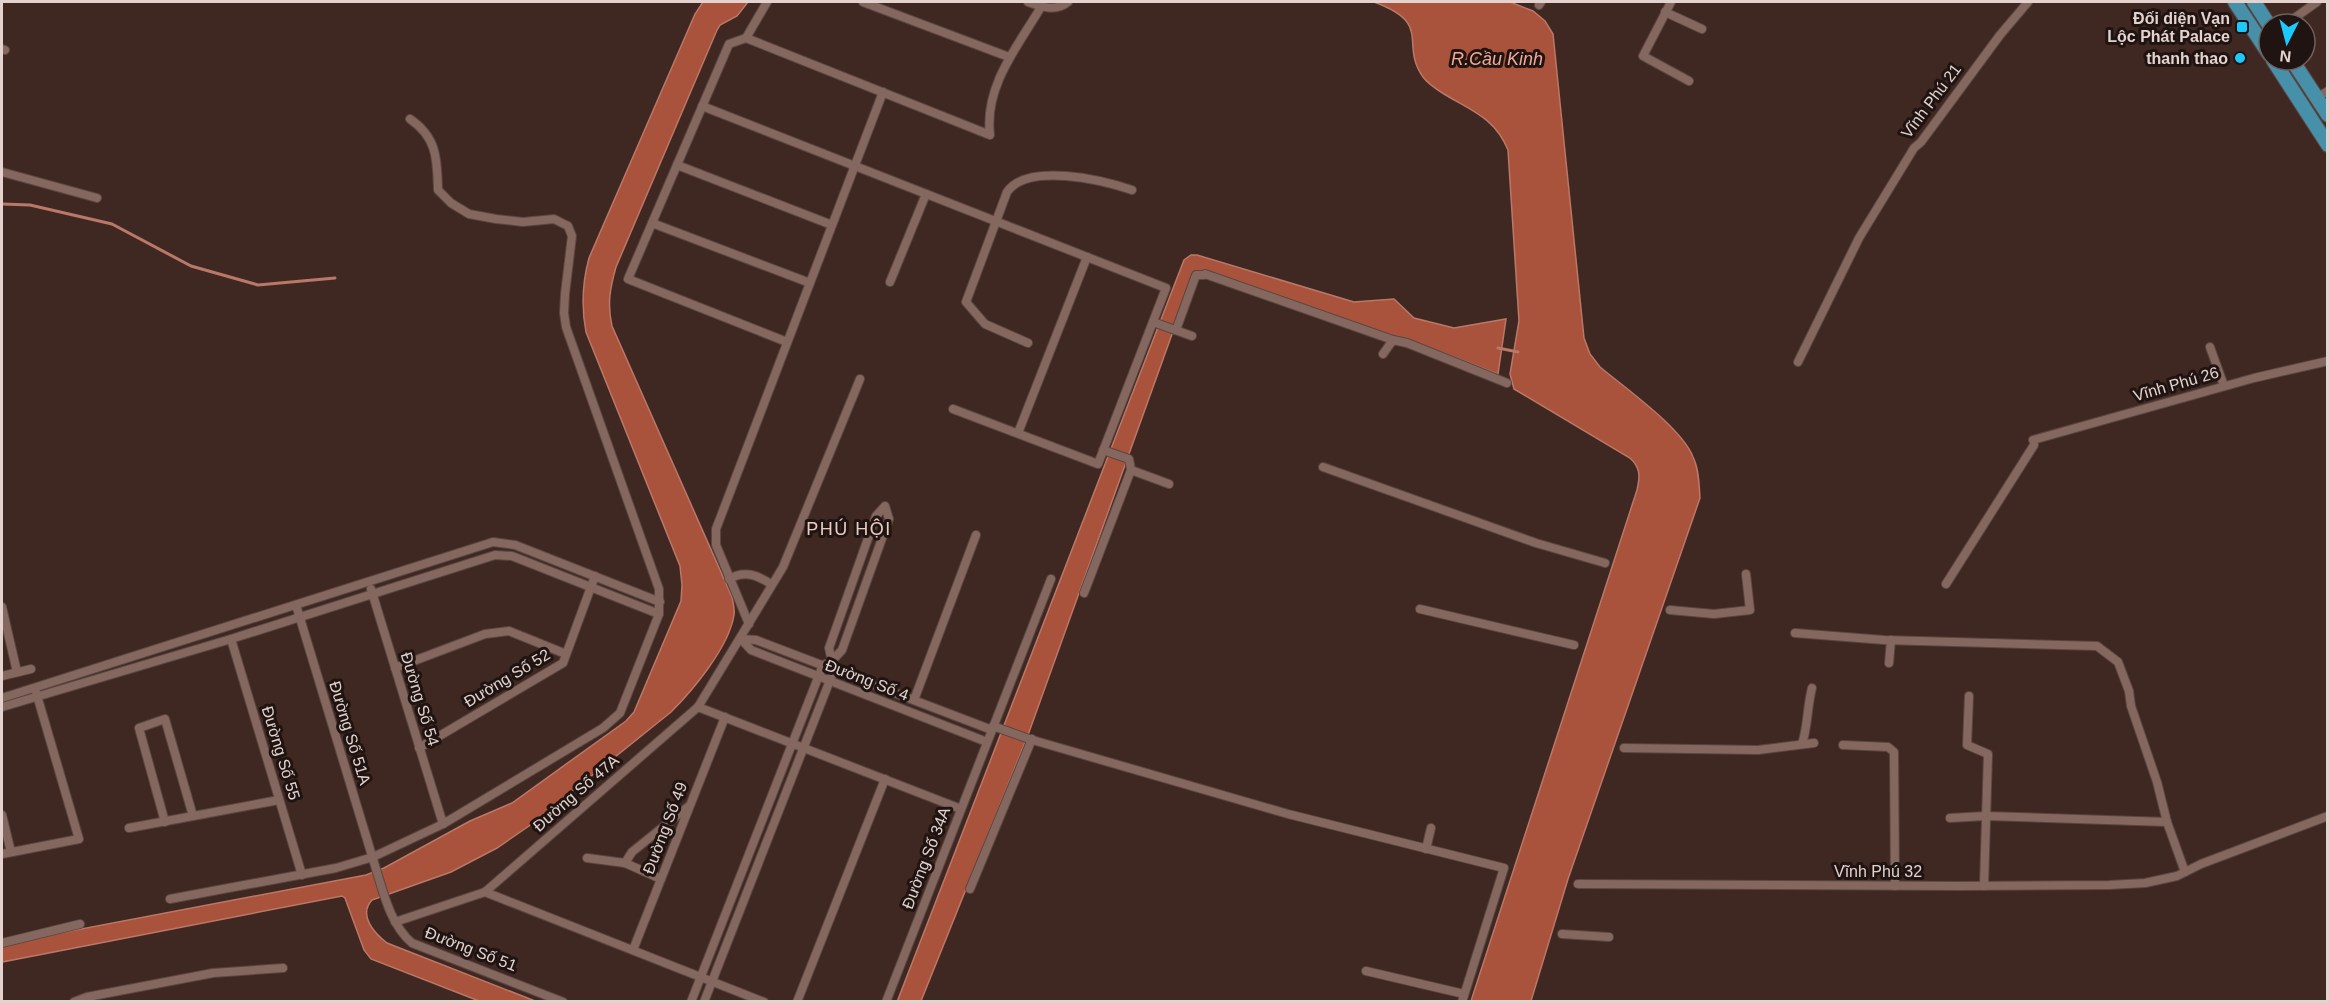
<svg xmlns="http://www.w3.org/2000/svg" width="2329" height="1003" font-family="Arial,sans-serif">
	<rect width="100%" height="100%" fill="#402822"/>
	<!-- water -->
	<g fill="#a9523c" stroke="#ba7868" stroke-width="1.5">
		<path d="M703,2H748L737,16L720,25L717,30L616,267C610,288 607,304 612,326L732,597C733,603 735,609 734,615C729,647 693,690 671,712L529,826L497,848L451,872L372,900C358,915 374,933 387,943L535,1001H479L371,959L364,950L345,898L342,896L2,962V944L366,875L384,868L470,821L512,803L626,721L634,712L681,601L682,585L680,566L586,332C581,306 582,284 589,258L695,14Z"/>
		<path d="M1374,2H1510L1533,11L1545,21L1553,34L1584,338L1590,354L1600,367C1625,388 1682,428 1693,457C1699,469 1699,485 1700,498L1568,879L1531,1001H1471L1637,490C1640,477 1641,468 1630,458L1514,389L1510,374L1519,321L1508,150C1495,118 1472,111 1444,94C1436,89 1428,84 1423,77C1399,43 1434,24 1374,2Z"/>
		<path d="M1191,255H1197L1354,302L1394,299L1414,318L1454,328L1506,319L1498,374L1425,346L1194,273L1028,735L921,1001L897,1002L1184,260Z"/>
	</g>
	<g fill="none" stroke-linecap="round" stroke-linejoin="round">
		<!-- stream -->
		<g stroke="#ba7868" stroke-width="3">
			<path d="M2,204L30,205L112,224L191,266L258,285L335,278"/>
			<path d="M1498,348L1518,352"/>
		</g>
		<!-- minor casing -->
		<g stroke="#5b4641" stroke-width="10">
			<g id="minor">
				<path d="M767,2L746,38L729,44L628,279L787,342"/>
				<path d="M863,2L1009,57"/>
				<path d="M1028,2C1042,7 1056,12 1068,2"/>
				<path d="M1671,2L1643,56L1689,81"/>
				<path d="M1539,5L1541,2"/>
				<path d="M1665,12L1702,29"/>
				<path d="M2286,24L2317,2"/>
				<path d="M746,38L990,135C984,86 1018,46 1041,7"/>
				<path d="M2,49L5,50"/>
				<path d="M2316,98L2328,91"/>
				<path d="M702,106L1166,288L1098,464L953,409"/>
				<path d="M677,165L832,225"/>
				<path d="M2,172L97,198"/>
				<path d="M652,223L810,283"/>
				<path d="M1205,274L1393,340"/>
				<path d="M890,282L926,194"/>
				<path d="M1153,322L1192,336"/>
				<path d="M1176,330L1196,275H1204"/>
				<path d="M1028,343L985,324L966,302L1007,192C1028,162 1102,180 1132,190"/>
				<path d="M2210,347L2224,386"/>
				<path d="M1383,354L1393,340L1407,343L1507,383"/>
				<path d="M1798,362L1859,238L1914,148L1921,142L2000,35L2028,2"/>
				<path d="M1018,433L1087,257"/>
				<path d="M2033,440L2254,378L2328,361"/>
				<path d="M1103,450L1129,459L1131,470L1169,484"/>
				<path d="M1323,467L1536,543L1605,563"/>
				<path d="M729,579C745,570 757,575 771,584"/>
				<path d="M1946,584L2034,445"/>
				<path d="M371,589L443,824"/>
				<path d="M1084,593L1131,470"/>
				<path d="M296,605L376,869C384,895 391,925 412,943L563,1002"/>
				<path d="M2,607L17,672"/>
				<path d="M1420,609L1574,645"/>
				<path d="M1670,610L1714,614L1750,610L1746,574"/>
				<path d="M749,624L716,545V529L883,92"/>
				<path d="M1795,633L1884,640L2097,646L2118,662L2129,691L2131,706L2157,782L2167,822L2185,872"/>
				<path d="M231,639L302,875"/>
				<path d="M741,639L751,650L987,742"/>
				<path d="M741,639L756,640L992,730"/>
				<path d="M1889,663L1891,640"/>
				<path d="M395,668L485,634L509,631L566,654"/>
				<path d="M2,676L31,669"/>
				<path d="M1969,696L1967,745L1988,754L1984,886"/>
				<path d="M2,698L493,542L515,545L660,602"/>
				<path d="M914,700L976,535"/>
				<path d="M2,707L231,639L495,555L512,556L659,614"/>
				<path d="M698,707L961,809"/>
				<path d="M993,726L1029,739L1288,814L1504,868L1462,1002"/>
				<path d="M1802,744C1808,726 1807,707 1812,688"/>
				<path d="M1843,745L1888,747L1894,752L1895,886"/>
				<path d="M419,748L563,663L595,576"/>
				<path d="M1624,748L1758,750L1814,743"/>
				<path d="M2,815L11,852"/>
				<path d="M1950,818L1986,816L2167,822"/>
				<path d="M165,822L139,728L165,719L193,816"/>
				<path d="M129,828L279,800"/>
				<path d="M1426,849L1431,828"/>
				<path d="M2,854L79,839L36,692"/>
				<path d="M587,858L625,863"/>
				<path d="M661,879L625,863L632,852L689,806"/>
				<path d="M1578,884L1960,886L2109,885L2145,883L2177,876L2201,864L2328,816"/>
				<path d="M970,889L1032,739"/>
				<path d="M485,892L764,1002"/>
				<path d="M170,899L336,868L373,857L443,824L603,728L620,713L659,614V589L566,327L564,313L565,294L572,236L568,226L554,219L523,222L496,219L469,214L451,203L438,190C437,161 438,138 410,119"/>
				<path d="M395,922L485,892L698,707L783,567L860,379"/>
				<path d="M1562,934L1609,937"/>
				<path d="M2,943L80,924"/>
				<path d="M633,950L725,717"/>
				<path d="M1366,971L1464,994"/>
				<path d="M74,1002L87,997L213,973L283,968"/>
				<path d="M691,1002L823,665L831,662L842,650L889,519L885,506L876,516L829,648L834,670L704,1002"/>
				<path d="M797,1002L885,779"/>
				<path d="M886,1002L1051,579"/>
			</g>
		</g>
		<!-- trunk casing -->
		<g stroke="#5b4641" stroke-width="16">
			<g id="trunk">
				<path d="M2235,2L2269,54"/>
				<path d="M2254,2L2269,25"/>
				<path d="M2273,60L2328,145"/>
				<path d="M2292,60L2328,115"/>
			</g>
		</g>
		<!-- minor -->
		<use href="#minor" stroke="#846860" stroke-width="8"/>
		<!-- trunk -->
		<use href="#trunk" stroke="#4790aa" stroke-width="14"/>
	</g>
	<!-- markers -->
	<g fill="#1cc9fc" stroke="#1f1411" stroke-width="2">
		<rect x="2236" y="21" width="12" height="12" rx="3"/>
		<circle cx="2240" cy="58" r="6"/>
	</g>
	<g text-anchor="middle" dominant-baseline="central" stroke-width="6" stroke-linejoin="round" paint-order="stroke">
		<!-- poi labels -->
		<g font-size="16" font-weight="bold" fill="#e3d2ce" stroke="#1f1411" text-anchor="end">
			<text x="2230" y="18">Đối diện Vạn<tspan x="2230" dy="18">Lộc Phát Palace</tspan></text>
			<text x="2228" y="58">thanh thao</text>
		</g>
		<!-- street labels -->
		<g font-size="16" fill="#e3d2ce" stroke="#1f1411">
			<text transform="translate(1931 101) rotate(-53)">Vĩnh Phú 21</text>
			<text transform="translate(2176 384) rotate(-16)">Vĩnh Phú 26</text>
			<text transform="translate(507 678) rotate(-31)">Đường Số 52</text>
			<text transform="translate(867 680) rotate(21)">Đường Số 4</text>
			<text transform="translate(420 699) rotate(73)">Đường Số 54</text>
			<text transform="translate(350 733) rotate(73)">Đường Số 51A</text>
			<text transform="translate(281 753) rotate(73)">Đường Số 55</text>
			<text transform="translate(576 793) rotate(-41)">Đường Số 47A</text>
			<text transform="translate(665 828) rotate(-69)">Đường Số 49</text>
			<text transform="translate(926 858) rotate(-69)">Đường Số 34A</text>
			<text x="1878" y="871">Vĩnh Phú 32</text>
			<text transform="translate(471 949) rotate(21)">Đường Số 51</text>
		</g>
		<!-- water labels -->
		<g font-size="18" font-style="italic" fill="#f2aa97" stroke="#1f1411">
			<text x="1497" y="59">R.Cầu Kinh</text>
		</g>
		<!-- neighbourhood labels -->
		<g font-size="18" letter-spacing="1.5" fill="#eacac1" stroke="#1f1411">
			<text x="849" y="529">PHÚ HỘI</text>
		</g>
	</g>
	<!-- border -->
	<rect width="2329" height="1003" fill="none" stroke="#e3d2ce" stroke-width="6"/>
	<!-- north arrow -->
	<g transform="translate(2287 42) rotate(186)"><circle r="28" fill="#1f1411" stroke="#6d605d" stroke-width="1.5"/>
	<path d="M0-4.5L10 22L0 15L-10 22Z" fill="#1cc9fc"/>
	<text y="-9" font-size="16" font-weight="bold" text-anchor="middle" fill="#e3d2ce">N</text>
	</g>
</svg>
